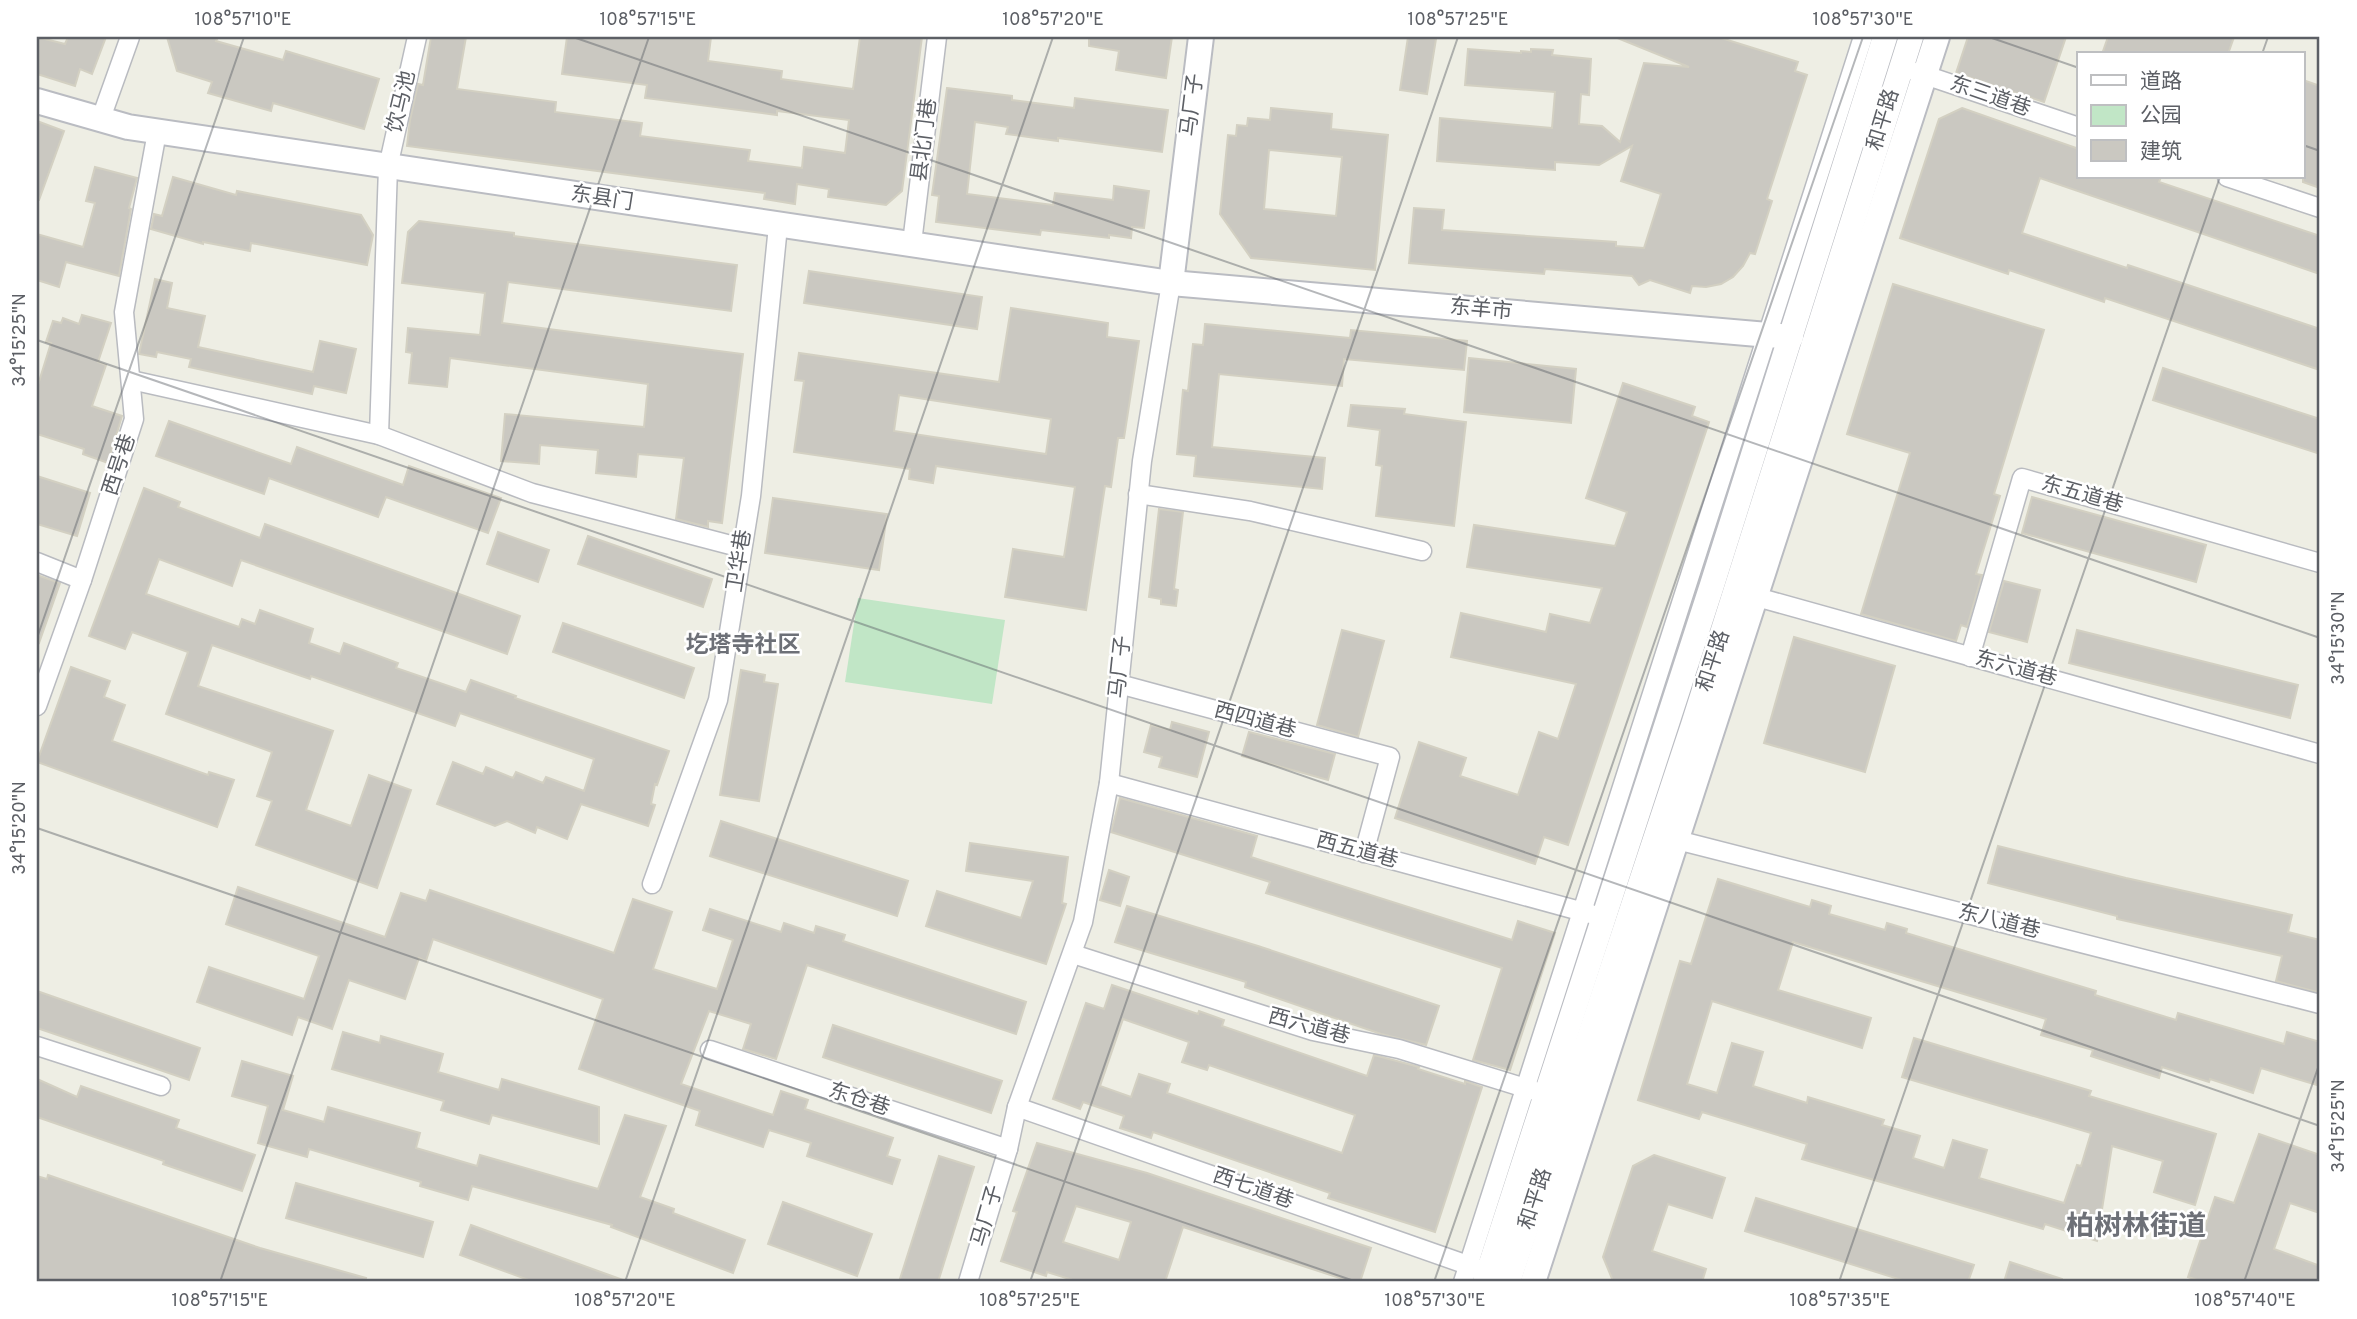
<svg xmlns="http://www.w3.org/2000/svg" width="2357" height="1319" font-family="Overpass,'Noto Sans SC',sans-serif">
	<rect width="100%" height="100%" fill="#eeeee4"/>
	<!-- green -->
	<path fill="#c1e6c6" d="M858,598L1005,620L992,704L845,682Z"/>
	<!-- building -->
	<g fill="#cac8c1" stroke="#d3d0c2" stroke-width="2" fill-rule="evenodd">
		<path d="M37,37L65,44L68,37H106L92,74L80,69L75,86L37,74Z"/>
		<path d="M167,37H218L216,41L283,60L286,51L379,79L364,129L273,103L271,111L208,93L212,82L177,71Z"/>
		<path d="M431,37H466L457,89L556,102L555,112L642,123L640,136L750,150L748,161L802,168L804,147L845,153L849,120L777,111V115L645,98L647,85L562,74L567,37H711L708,61L782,71L781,79L853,89L860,37H922L902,191L886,205L828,197L829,189L797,184L795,204L764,199L765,193L407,146L410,120L418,84L423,85Z"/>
		<path d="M1089,37H1172L1166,78L1116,70L1119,51L1089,46Z"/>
		<path d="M1408,37L1436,39L1427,94L1400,90Z"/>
		<path d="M1615,37H1718L1798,62L1795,71L1807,75L1767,199L1772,201L1755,254L1750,253L1743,266L1733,277L1721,284L1706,287L1692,286L1690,293L1650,280L1639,285L1632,276L1545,269L1544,274L1409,263L1414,208L1444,210L1442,230L1616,242V246L1644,248L1661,194L1621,181L1632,146L1599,165L1555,162V170L1437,161L1440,118L1552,128L1555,92L1465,85L1468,49L1521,53V51L1531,52V49L1553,50L1552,55L1591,59L1589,95L1581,94L1579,124L1602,126L1620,142L1644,63L1689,67Z"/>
		<path d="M1968,37H2066L2044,102L1956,73Z"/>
		<path d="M2108,37H2234L2228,54H2102Z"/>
		<path d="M2303,80L2320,86V188L2303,182Z"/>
		<path d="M947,88L1012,96V100L1074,108L1075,98L1168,110L1162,152L1058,138V141L1006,134L1008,127L975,122L967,194L1053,205L1055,193L1113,200L1114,186L1149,191L1144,228L1132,227L1131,238L1109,235V238L1041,230L1040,235L936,222L939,196L932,195Z"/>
		<path d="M1271,108L1332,114L1331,129L1388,135L1375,270L1251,258L1220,214L1228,135L1236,136L1237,125L1247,126L1248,118L1270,120ZM1269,150L1342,157L1336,216L1264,209Z"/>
		<path d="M1962,108L2079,149V177H2161L2159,182L2320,236V274L2040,178L2022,233L2127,268L2128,265L2320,329V370L2105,298L2104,302L2009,270L2008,274L1900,238L1939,119Z"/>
		<path d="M37,121L64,131L39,200H37Z"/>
		<path d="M95,167L137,178L129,208L131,209L119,276L66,262L59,287L37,280V234L83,247L95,203L86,201Z"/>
		<path d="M173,177L236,195L237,191L361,215L373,235L367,265L251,243L250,251L203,242V244L151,229L154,214L162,216Z"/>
		<path d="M419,221L514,233V236L737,265L731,311L508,282L502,323L743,354L722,523L708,521V527L676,519L684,458L638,454L636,477L596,473L598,450L540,445L539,464L501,461L505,414L644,427L648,384L450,358L447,387L409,383L412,353L406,352L408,328L480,335L485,293L402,283L408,232Z"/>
		<path d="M809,271L982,297L977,329L804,303Z"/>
		<path d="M155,279L172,283L167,308L205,316L198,347L313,372L320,341L356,349L346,393L314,386L312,394L189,367L191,359L157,352L156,357L139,354Z"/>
		<path d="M1893,284L2044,330L1994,494L2000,496L1976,574L1982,575L1967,627L1961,625L1956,641L1861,614L1910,453L1847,434Z"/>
		<path d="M1011,308L1108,323L1107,337L1139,341L1124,438H1118L1111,487L1105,486L1086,610L1005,597L1013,549L1064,557L1075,487L936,466L933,483L909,479L910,469L794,452L804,381L795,380L799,353L999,382ZM899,395L1051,419L1046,454L894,431Z"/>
		<path d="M82,315L111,323L98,362L106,365L92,406L122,416L108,463L83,454L84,449L37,434V388L51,343L46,342L53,321L61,323L63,318L79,324Z"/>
		<path d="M1205,324L1350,338L1351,330L1467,341L1464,370L1344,359L1342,386L1219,374L1212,447L1325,458L1322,489L1194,476L1196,456L1177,454L1183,390L1188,391L1193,344L1203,345Z"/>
		<path d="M1469,358L1576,369L1571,423L1464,412Z"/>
		<path d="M2163,368L2320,419V454L2153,400Z"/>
		<path d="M1623,383L1695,407L1692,416L1709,422L1568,845L1544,837L1535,864L1395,818L1419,742L1466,758L1460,776L1518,795L1539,732L1558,739L1576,684L1451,657L1461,613L1546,632L1550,614L1590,623L1602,588L1467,567L1474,525L1615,546L1627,512L1586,498Z"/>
		<path d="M1351,405L1405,409L1404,414L1466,422L1454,526L1376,516L1382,466L1376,465L1380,430L1348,426Z"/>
		<path d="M169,421L291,464L297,447L403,485L409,466L501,498L488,533L386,497L378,517L269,478L264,494L156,456Z"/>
		<path d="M37,476L90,493L77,536L37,524Z"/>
		<path d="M144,488L180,502L178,507L260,538L265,524L520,616L507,654L241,560L232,586L159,559L146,594L239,627L242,619L255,624L260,610L313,629L309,643L340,654L344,643L398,663L396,668L466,692L471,680L516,696L515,698L669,751L657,785L655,784L651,804L655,805L648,826L581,804L567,839L537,827L535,833L507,821L495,826L437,804L453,762L483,774L486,767L513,778L516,772L543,783L546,777L584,791L594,759L460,713L455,726L311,676L310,679L212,645L198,686L333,731L306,810L351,826L369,775L411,790L377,888L256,845L272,801L257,796L272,752L166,714L188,652L132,632L125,649L89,636Z"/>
		<path d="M2032,497L2206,545L2196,582L2022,533Z"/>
		<path d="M773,498L887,514L879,570L765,553Z"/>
		<path d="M1159,509L1183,512L1174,589L1178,590L1176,606L1161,604V599L1149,597Z"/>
		<path d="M498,532L549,550L538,582L487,564Z"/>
		<path d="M588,536L712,579L703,607L578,564Z"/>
		<path d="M37,575L60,583L39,643L37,642Z"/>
		<path d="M2004,581L2040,590L2027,642L1989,632Z"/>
		<path d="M563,623L694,668L684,698L553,652Z"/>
		<path d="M1342,630L1384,641L1358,737L1317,725Z"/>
		<path d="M2077,630L2298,685L2290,718L2069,663Z"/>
		<path d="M1794,637L1895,666L1865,772L1764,743Z"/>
		<path d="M71,667L110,681L104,697L125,705L112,741L208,775L209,772L234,780L217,827L37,762Z"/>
		<path d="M741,670L765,675L764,682L778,684L759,801L720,795Z"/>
		<path d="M1172,722L1209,732L1197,777L1159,767L1162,757L1144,752L1151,725L1170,730Z"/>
		<path d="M1249,732L1335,754L1328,780L1242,756Z"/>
		<path d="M1120,798L1257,836L1251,857L1512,940L1518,921L1555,933L1510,1070L1473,1060L1502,968L1266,893L1270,882L1111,832Z"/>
		<path d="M721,821L908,881L897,916L710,856Z"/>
		<path d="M970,843L1068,857L1062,903L1066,904L1046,964L926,926L937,891L1021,918L1033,881L966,871Z"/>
		<path d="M1998,846L2126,878L2292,915L2288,932L2320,940V978L2317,992L2276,981L2282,956L2117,919V916L1988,883Z"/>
		<path d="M1109,870L1129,877L1120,906L1100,900Z"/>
		<path d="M1718,879L1810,907L1812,900L1831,906L1829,914L1885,930L1887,923L1907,929L1906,933L2096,991L2095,995L2176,1020L2178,1013L2284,1044L2287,1032L2320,1042V1086L2261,1068L2253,1093L2210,1079L2209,1082L2162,1067L2159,1078L2091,1056L2093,1050L2041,1035L2046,1019L1793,942L1778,990L1871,1018L1862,1048L1712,1001L1687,1084L1717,1093L1732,1043L1763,1052L1753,1086L1807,1103L1808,1097L1884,1120L1882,1125L1920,1136L1913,1158L1944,1168L1953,1140L1987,1150L1979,1178L2064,1203L2077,1165L2081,1166L2091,1133L1902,1077L1914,1038L2091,1091L2089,1096L2216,1134L2195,1205L2154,1192L2163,1161L2112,1146L2097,1241L2045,1224L2043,1229L1802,1159L1807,1144L1702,1112L1699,1119L1638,1100L1680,961L1691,964Z"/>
		<path d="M238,887L385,937L401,893L426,901L430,890L614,953L633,899L672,912L653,969L717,989L733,940L703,930L710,909L781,932L784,923L814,933L816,926L845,935L843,941L1026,1002L1016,1034L807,965L776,1059L743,1049L751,1024L709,1011L681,1084L773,1115L781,1091L808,1100L805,1109L893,1138L887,1156L900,1160L892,1184L807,1156L811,1143L769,1130L763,1147L696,1125L700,1111L579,1069L603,999L433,939L426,961L419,958L405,999L349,980L332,1029L298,1017L292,1035L197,1002L209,967L304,999L319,956L226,924Z"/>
		<path d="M1127,906L1258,946L1439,1006L1426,1045L1381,1034L1245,987L1246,982L1115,942Z"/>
		<path d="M1112,985L1198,1014L1199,1011L1224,1020L1222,1026L1367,1076L1374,1055L1419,1067L1418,1069L1465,1084V1081L1482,1087L1435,1232L1328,1198L1330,1193L1153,1132L1151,1138L1120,1128L1124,1116L1083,1102L1080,1109L1053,1099L1086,1003L1104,1009ZM1123,1019L1189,1042L1182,1062L1207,1070L1209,1065L1355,1115L1342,1153L1167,1093L1170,1084L1139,1074L1131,1097L1100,1086Z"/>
		<path d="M37,991L200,1048L189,1080L37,1028Z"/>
		<path d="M833,1025L1002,1081L991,1113L823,1057Z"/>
		<path d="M343,1032L380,1043L381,1036L443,1054L438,1072L499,1090L502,1079L599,1107V1144L492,1115L489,1124L441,1110L444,1101L332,1069Z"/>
		<path d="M242,1061L293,1076L283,1110L324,1122L328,1107L420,1133L416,1148L477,1166L480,1155L598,1189L625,1115L666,1126L640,1197L674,1209L673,1213L745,1240L733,1273L611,1227L612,1225L472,1186L468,1200L420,1186L421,1182L309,1149L307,1157L258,1143L268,1106L232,1096Z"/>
		<path d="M37,1079L77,1097L81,1086L179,1120L176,1128L255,1155L242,1191L163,1164L164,1161L37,1117Z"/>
		<path d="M2259,1134L2320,1155V1213L2290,1203L2274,1249L2320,1266V1282H2203L2188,1277L2215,1197L2234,1203Z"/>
		<path d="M1037,1143L1147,1173L1371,1248L1360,1282H1352L1183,1227L1165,1282H1079L1047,1272L1046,1276L1001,1261L1017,1212L1013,1211ZM1076,1206L1131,1222L1119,1260L1063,1242Z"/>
		<path d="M1654,1155L1725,1178L1712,1218L1668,1204L1652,1251L1706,1269L1702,1282H1618L1613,1281L1603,1257L1633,1166Z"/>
		<path d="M939,1156L974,1167L938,1282H899Z"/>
		<path d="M48,1175L260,1248L366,1278L365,1282H37V1176L47,1179Z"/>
		<path d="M296,1183L433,1222L423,1257L286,1218Z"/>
		<path d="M1756,1198L1974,1265L1968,1282H1908L1745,1231Z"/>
		<path d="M783,1202L872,1234L857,1276L768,1244Z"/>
		<path d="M471,1225L623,1280V1282H534L460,1255Z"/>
		<path d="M2010,1262L2062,1279V1282H2004Z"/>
	</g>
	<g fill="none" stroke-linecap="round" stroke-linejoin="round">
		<!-- street casing -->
		<g stroke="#b9bbc0" stroke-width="21">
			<g id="street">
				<path d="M1916,72L2079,127"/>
				<path d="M100,121L130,37"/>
				<path d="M2227,177L2320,208"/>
				<path d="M912,243L937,37"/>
				<path d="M131,380L379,435L532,493L742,548"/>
				<path d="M379,435L388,167L417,37"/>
				<path d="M1138,494L1250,511L1422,551"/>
				<path d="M37,562L82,580"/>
				<path d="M1746,594L2320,754"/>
				<path d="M1970,657L2022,478L2320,563"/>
				<path d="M1119,684L1390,757L1364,853"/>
				<path d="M37,706L82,580L134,419L124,312L157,132"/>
				<path d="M1109,783L1591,914"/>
				<path d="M1677,840L2320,1004"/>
				<path d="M652,884L718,700L751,496L778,226"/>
				<path d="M1073,954L1313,1031L1399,1049L1535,1091"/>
				<path d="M37,1046L161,1086"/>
				<path d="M710,1050L1008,1149"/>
				<path d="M1017,1107L1479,1269"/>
				<path d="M968,1282L1008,1149L1017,1107L1083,922L1109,783L1142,461L1171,283"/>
				<path d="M1463,1282L1863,37"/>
			</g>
		</g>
		<!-- secondary casing -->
		<g stroke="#babcc2" stroke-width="28">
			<g id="secondary">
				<path d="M37,101L128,127L1171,283L1791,337"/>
				<path d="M1171,283L1201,37"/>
				<path d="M1485,1282L1712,585L1885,37"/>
				<path d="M1508,1282L1693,725L1911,37"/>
				<path d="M1533,1282L1937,37"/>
			</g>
		</g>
		<!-- street -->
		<use href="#street" stroke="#fff" stroke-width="18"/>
		<!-- secondary -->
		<use href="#secondary" stroke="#fff" stroke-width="24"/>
	</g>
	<!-- ticks -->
	<path fill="none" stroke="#5c5f65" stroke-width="2" stroke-opacity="0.45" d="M573,37L2320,638M1989,37L2079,68M2262,54L2268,37M2303,145L2320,151M37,340L2320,1126M37,638L244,37M37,828L1357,1282M220,1282L649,37M625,1282L1053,37M1030,1282L1458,37M1434,1282L1863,37M1839,1282L2220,177M2244,1282L2320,1062"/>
	<g text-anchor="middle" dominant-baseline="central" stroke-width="5" stroke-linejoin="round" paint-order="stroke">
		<!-- street labels -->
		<g font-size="21" fill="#5c5f65" stroke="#fff">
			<text transform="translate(1990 97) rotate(19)">东三道巷</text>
			<text transform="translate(402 102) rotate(-77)">饮马池</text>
			<text transform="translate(1193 105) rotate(-83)">马厂子</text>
			<text transform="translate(1884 120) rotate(-73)">和平路</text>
			<text transform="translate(925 140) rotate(-83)">县北门巷</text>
			<text transform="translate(602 199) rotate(9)">东县门</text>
			<text transform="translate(1481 310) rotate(5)">东羊市</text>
			<text transform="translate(120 465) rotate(-72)">西号巷</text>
			<text transform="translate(2082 495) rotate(16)">东五道巷</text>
			<text transform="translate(740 561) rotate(-81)">卫华巷</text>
			<text transform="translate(1714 661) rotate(-72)">和平路</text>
			<text transform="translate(1121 667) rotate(-84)">马厂子</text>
			<text transform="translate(2016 669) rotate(15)">东六道巷</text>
			<text transform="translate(1255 721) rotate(15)">西四道巷</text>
			<text transform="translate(1357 851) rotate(15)">西五道巷</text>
			<text transform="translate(1999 922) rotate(14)">东八道巷</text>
			<text transform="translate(1309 1027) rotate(15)">西六道巷</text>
			<text transform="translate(859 1100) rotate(18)">东仓巷</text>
			<text transform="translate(1253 1189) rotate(19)">西七道巷</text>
			<text transform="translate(1536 1199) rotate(-72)">和平路</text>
			<text transform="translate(988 1216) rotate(-74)">马厂子</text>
		</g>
		<!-- neighbourhood labels -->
		<g font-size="23" font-weight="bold" fill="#6d7077" stroke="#fff">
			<text x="743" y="646">圪塔寺社区</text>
		</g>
		<!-- district labels -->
		<g font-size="28" font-weight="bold" fill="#6d7077" stroke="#fff">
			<text x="2136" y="1228">柏树林街道</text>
		</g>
	</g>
	<!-- border -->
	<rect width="2357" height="1319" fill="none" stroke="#ffffff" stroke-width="77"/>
	<!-- legend -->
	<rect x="2077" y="52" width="228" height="126" fill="#ffffff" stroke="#bebfc1" stroke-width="2"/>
	<rect x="2091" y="75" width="35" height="10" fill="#ffffff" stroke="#bebfc1" stroke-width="2"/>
	<text x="2140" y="88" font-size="21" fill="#5c5f65">道路</text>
	<rect x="2091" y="105" width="35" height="21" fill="#c1e6c6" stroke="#bebfc1" stroke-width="2"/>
	<text x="2140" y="122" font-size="21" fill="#5c5f65">公园</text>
	<rect x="2091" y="140" width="35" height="21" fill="#cac8c1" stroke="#bebfc1" stroke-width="2"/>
	<text x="2140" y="158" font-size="21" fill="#5c5f65">建筑</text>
	<rect x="38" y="38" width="2280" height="1242" fill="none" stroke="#5c5f65" stroke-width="2.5"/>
	<g font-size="18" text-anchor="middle" fill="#5c5f65">
		<text x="243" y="25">108°57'10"E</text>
		<text x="648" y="25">108°57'15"E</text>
		<text x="1053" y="25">108°57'20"E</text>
		<text x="1458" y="25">108°57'25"E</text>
		<text x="1863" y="25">108°57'30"E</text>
		<text transform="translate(19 340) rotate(-90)" y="6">34°15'25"N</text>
		<text transform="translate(2338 638) rotate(-90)" y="6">34°15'30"N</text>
		<text transform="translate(19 828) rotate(-90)" y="6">34°15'20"N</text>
		<text transform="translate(2338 1126) rotate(-90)" y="6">34°15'25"N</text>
		<text x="220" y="1306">108°57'15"E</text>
		<text x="625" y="1306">108°57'20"E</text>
		<text x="1030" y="1306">108°57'25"E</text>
		<text x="1435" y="1306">108°57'30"E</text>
		<text x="1840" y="1306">108°57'35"E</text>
		<text x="2245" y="1306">108°57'40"E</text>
	</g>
</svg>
